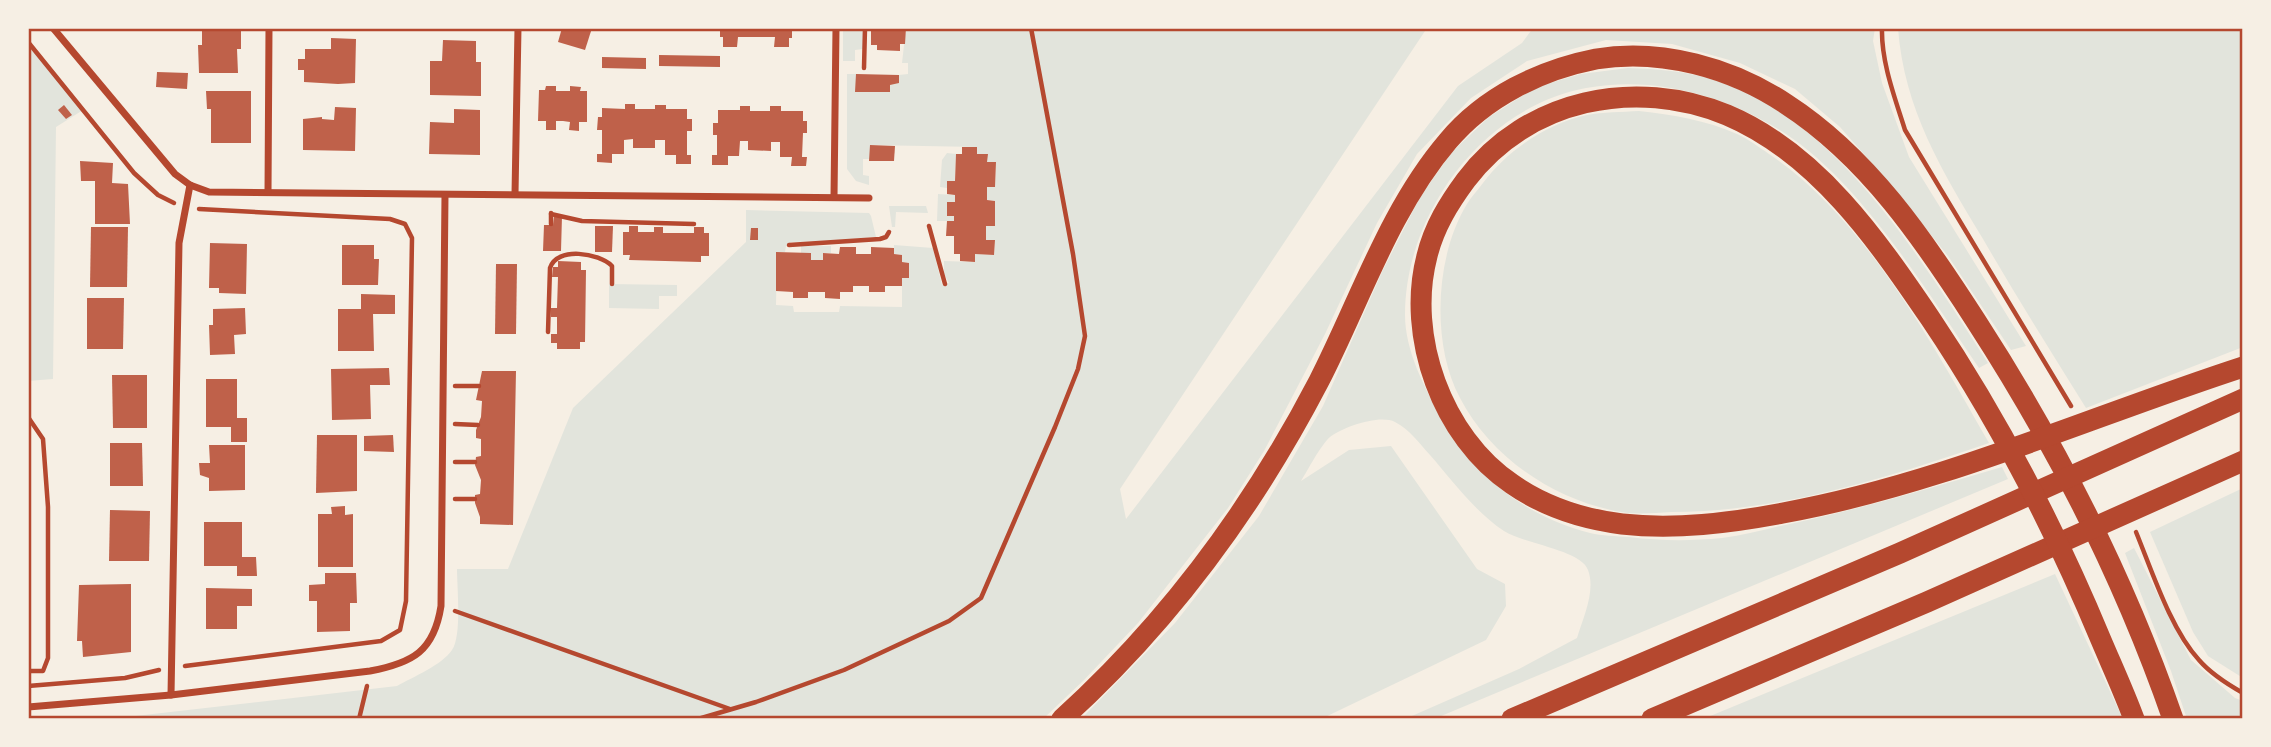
<svg xmlns="http://www.w3.org/2000/svg" width="2271" height="747" font-family="'Source Sans 3',sans-serif">
	<rect width="100%" height="100%" fill="#f6efe4"/>
	<!-- green -->
	<g fill="#e2e4dc">
		<path d="M843,28H863V49L855,50V61H843Z"/>
		<path d="M906,28H1427L1120,489L1126,519L1458,86L1522,43L1533,28H1875L1873,41L1882,83L1909,157L2026,346L2011,350L1948,256L1890,184L1840,127L1795,89L1740,63L1672,44L1606,40L1527,61L1471,98L1417,154L1377,223L1325,334L1264,451L1228,508L1138,623L1084,680L1043,719H109L397,686C413,677 442,665 452,650C462,636 457,587 457,569H508L573,408L746,242V210L869,213L871,216L876,237L834,241L791,242L786,246L785,252H777L776,305L793,306L794,312H839L840,306L902,307V278H909V263L902,262V255L894,254V245L933,248L942,285L949,283L944,274V261L975,262V254L994,255L995,241L986,240V226H995V201L987,200V187H995L996,162H987V154H977V147L870,145V159H863V175L869,176V185L856,181L847,169V74H856V92H889L890,85L899,75L908,74V63H902Z"/>
		<path d="M1898,28H2243V347L2086,408C2051,352 2016,296 1983,239C1942,171 1904,109 1898,28Z"/>
		<path d="M28,42L83,110L56,127L53,379L28,381Z"/>
		<path d="M1628,68C1658,69 1688,71 1717,81C1840,122 1921,260 1988,363L1979,368C1928,293 1862,184 1786,134C1728,96 1655,75 1586,88C1484,107 1405,212 1405,315C1405,350 1424,387 1441,417C1473,476 1525,516 1590,533C1602,536 1616,536 1629,537C1660,541 1691,541 1722,538C1748,535 1773,527 1799,522C1868,507 1934,487 2002,467L2008,479L1434,719H1405L1519,669L1577,638C1583,618 1596,591 1588,570C1581,550 1524,544 1504,531C1475,512 1452,480 1430,455C1420,444 1409,429 1395,422C1380,414 1343,427 1330,437C1320,446 1308,470 1301,481L1349,450L1391,446L1477,569L1505,584L1506,606L1486,640L1321,719H1081L1175,623L1259,516L1323,406L1382,272L1420,197L1452,152L1489,117L1536,87L1581,74Z"/>
		<path d="M1639,111C1673,115 1706,120 1737,134C1748,139 1759,147 1769,154C1864,217 1933,345 1989,443C1887,478 1780,512 1671,512C1657,513 1642,514 1628,513C1560,504 1492,460 1460,398C1431,344 1435,256 1467,204C1471,197 1478,190 1483,183C1508,150 1546,124 1587,115C1603,112 1622,112 1639,111Z"/>
		<path d="M947,153L956,154L955,181H948L947,188L940,187L942,160Z"/>
		<path d="M938,194L955,195V202H947V215L954,216V221H937Z"/>
		<path d="M889,206H926L928,213L896,212L895,227H892Z"/>
		<path d="M801,246H831V253H823V260H811L810,253H801Z"/>
		<path d="M609,284L677,285V296H659V309L609,308Z"/>
		<path d="M2243,488V678L2208,656L2193,632L2150,532Z"/>
		<path d="M2134,548L2191,660L2235,698L2243,701V719H2187L2171,671L2125,553Z"/>
		<path d="M2055,574L2123,719H1703Z"/>
	</g>
	<!-- building -->
	<g fill="#bf614a">
		<path d="M202,28H241V49H237L238,73H199L198,45H202Z"/>
		<path d="M562,28H592L585,50L558,42Z"/>
		<path d="M720,28H792V38H789V47H774L775,37H738L737,47H723V37H720Z"/>
		<path d="M871,28H906L905,44H900V51L877,50V45H871Z"/>
		<path d="M331,38L356,39L355,83L338,84L304,82V70H298V59H305V49H331Z"/>
		<path d="M443,40L476,41V62H481V96L430,95V61H442Z"/>
		<path d="M659,55L720,56V67L659,66Z"/>
		<path d="M602,57L646,58V69L602,68Z"/>
		<path d="M157,72L188,73L187,89L156,87Z"/>
		<path d="M856,74L899,75V83L890,85V92H855Z"/>
		<path d="M546,86H556V91H570V86L581,87L580,91H587V122H579V131L569,130L570,122L563,121H556V130H546V121H538L539,90H545Z"/>
		<path d="M206,91H251V143H211V109H207Z"/>
		<path d="M625,104H635V109H655V105H666V109H687V119H692V131H687V155H691V164H676V155H665V140H655V148H633V139L624,140V154H612V163L597,162V154H602V130H597L598,117H602V108L625,109Z"/>
		<path d="M64,105L72,115L66,119L58,110Z"/>
		<path d="M740,106H750V111H770V106H781V111H803V121H807V133H803L802,157H807L806,166H791L792,157H780V142H771V151L748,150V141H740L739,156H728V165H712V155H717V135H713V123H718V110H740Z"/>
		<path d="M335,107L356,108L355,151L303,150V119L322,117V119L334,120Z"/>
		<path d="M454,109L480,110V155L429,154L430,122L454,123Z"/>
		<path d="M870,145L895,146L894,161H869Z"/>
		<path d="M962,147H977V154H988L987,162H996L995,187H987V200L995,201V226H986V240H995L994,255L975,254V262L960,261V254H954V236H946L947,221H954V216H947V202H955V195L947,194V181H955L956,154H962Z"/>
		<path d="M80,161L113,163L112,183L128,184L130,224H95V181H81Z"/>
		<path d="M562,216L561,251H543L544,225H553L554,217Z"/>
		<path d="M595,226H613L612,252H595Z"/>
		<path d="M629,226H638V232H654V227H663V233H694V227H704V233H709V256H701V262L629,260L630,255H623V232H629Z"/>
		<path d="M91,227H128L127,287H90Z"/>
		<path d="M751,228H758V240H750Z"/>
		<path d="M210,243L247,244L246,294L219,293V288H209Z"/>
		<path d="M342,245H374V259H379L378,285H342Z"/>
		<path d="M840,247H856V254H871V247L894,248V254L902,255V262L909,263V278H902V286H885V292H869V286H853V292H840V299L825,298V292H808V298H793V292L776,291V252L811,253V260H823V253L839,254Z"/>
		<path d="M558,261L581,262V270H586L585,342H580V349H557V343H551V334H557V317H551V308H557L558,277H552L553,267H558Z"/>
		<path d="M496,264H517L516,334H495Z"/>
		<path d="M361,294L395,295V314H373L374,351H338V309H361Z"/>
		<path d="M87,298H124L123,349H87Z"/>
		<path d="M245,308L246,334L234,335L235,354L210,355L209,325H213V309Z"/>
		<path d="M389,368L390,385H370L371,419L332,420L331,369Z"/>
		<path d="M482,371H516L513,525L480,524V517L475,503V495L480,494L481,480L475,465L476,457L481,456V439L476,438V430L481,417L482,401L476,400Z"/>
		<path d="M112,375H147V428H113Z"/>
		<path d="M206,379H237V418H247V442H231V427H206Z"/>
		<path d="M317,435H357V491L316,493Z"/>
		<path d="M393,435L394,452L364,451V436Z"/>
		<path d="M110,443H142L143,486H110Z"/>
		<path d="M209,445H245V490L209,491V478L200,475L199,463H210Z"/>
		<rect x="28" y="502" width="3" height="35"/>
		<path d="M345,506V515L353,514V567H318V514H332L331,507Z"/>
		<path d="M110,510L150,511L149,561H109Z"/>
		<path d="M204,522H242V557H256L257,576H237V566H204Z"/>
		<path d="M325,573H356L357,603H350V631L317,632V601H309V585L325,584Z"/>
		<path d="M131,584V652L83,657L82,641H77L79,585Z"/>
		<path d="M206,588L252,589V606H237V629H206Z"/>
	</g>
	<g fill="none" stroke-linecap="round" stroke-linejoin="round">
		<!-- path -->
		<g stroke="#b5482f" stroke-width="4.5">
			<path d="M1882,28C1881,62 1895,98 1905,130L2071,406"/>
			<path d="M28,42L134,173L158,195L174,203"/>
			<path d="M864,68L865,28"/>
			<path d="M551,214L582,221L694,224"/>
			<path d="M551,224V213"/>
			<path d="M929,226L945,284"/>
			<path d="M789,245L880,239L886,237L889,232"/>
			<path d="M548,332L550,268C557,246 599,253 612,266V284"/>
			<path d="M455,386H479"/>
			<path d="M28,417L43,439L48,507V658L43,671H28"/>
			<path d="M455,424L478,425"/>
			<path d="M455,462H475"/>
			<path d="M455,499H475"/>
			<path d="M2136,532C2152,571 2171,630 2199,660C2211,674 2227,684 2243,693"/>
			<path d="M455,611L730,709"/>
			<path d="M185,666L381,641L400,630L406,601L412,238L405,224L390,219L199,209"/>
			<path d="M28,686L125,678L159,670"/>
			<path d="M359,719L367,686"/>
			<path d="M698,719L756,702L844,670L949,621L981,598L1055,427L1078,369L1085,336L1073,254L1031,28"/>
		</g>
		<!-- minor -->
		<g stroke="#b5482f" stroke-width="7">
			<path d="M53,28L175,174L190,185L209,192L869,198"/>
			<path d="M268,192L269,28"/>
			<path d="M515,194L518,28"/>
			<path d="M834,197L836,28"/>
			<path d="M171,695L179,243L190,185"/>
			<path d="M28,707L171,695L370,671C413,663 434,651 441,606L445,195"/>
		</g>
		<!-- motorway -->
		<g stroke="#b5482f" stroke-width="21">
			<path d="M1062,719C1168,623 1253,508 1319,381C1360,301 1389,210 1448,141C1485,97 1540,70 1596,59C1661,48 1732,68 1786,104C1868,157 1924,240 1976,321C2057,446 2124,578 2173,719"/>
			<path d="M1512,719L1900,553L2243,399"/>
			<path d="M1652,719L1927,602L2243,461"/>
			<path d="M2134,719C2124,692 2112,666 2101,640C2054,527 1998,419 1930,318C1877,240 1817,153 1727,115C1635,77 1527,99 1466,180C1449,203 1434,227 1427,256C1406,336 1442,437 1512,484C1545,507 1583,519 1622,524C1675,530 1730,523 1783,513C1942,484 2089,417 2243,367"/>
		</g>
	</g>
	<!-- border -->
	<rect width="2271" height="747" fill="none" stroke="#f6efe4" stroke-width="60"/>
	<rect x="30" y="30" width="2211" height="687" fill="none" stroke="#b5482f" stroke-width="2.5"/>
</svg>
